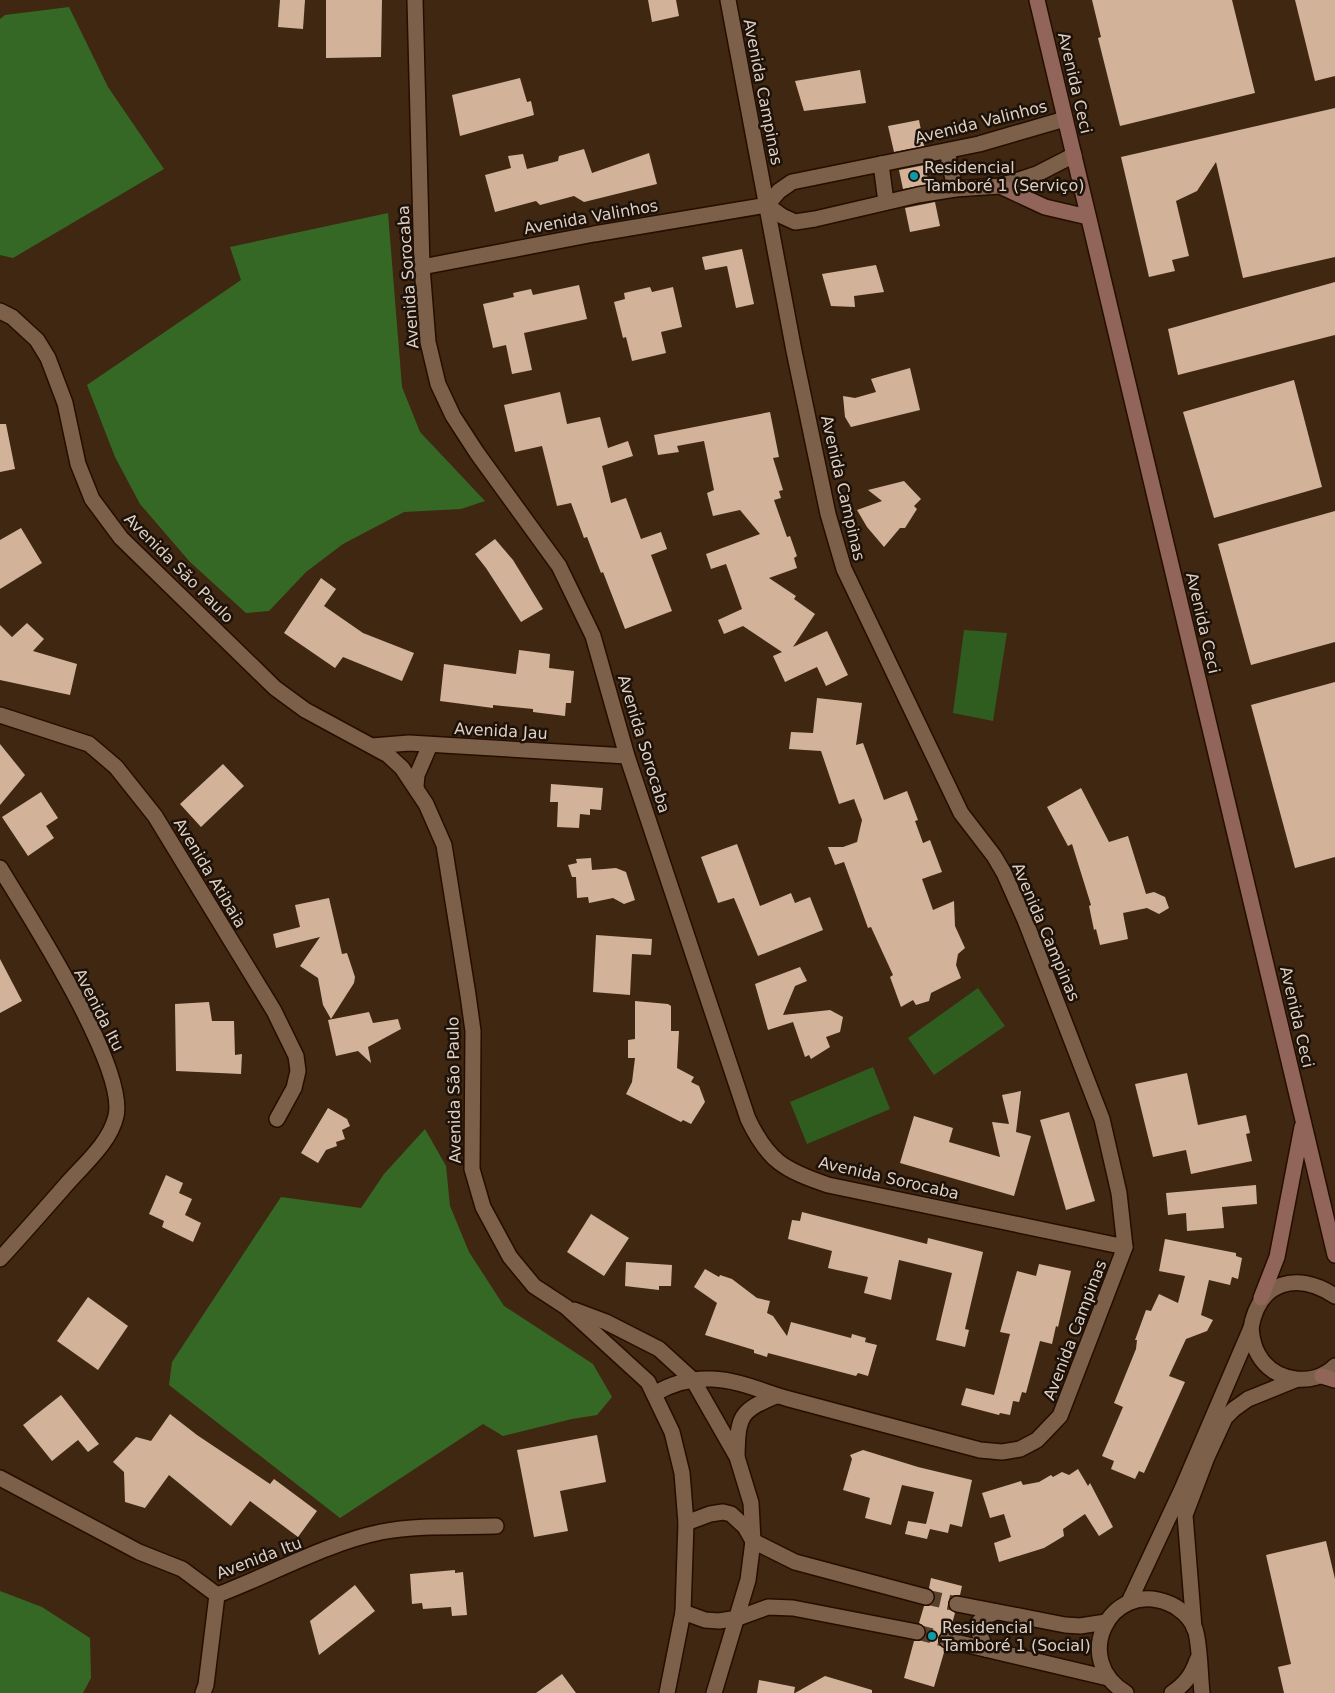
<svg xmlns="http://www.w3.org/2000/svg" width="1335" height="1693" font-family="'DejaVu Sans',sans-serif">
	<rect width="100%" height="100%" fill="#3f2711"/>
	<!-- green -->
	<g fill="#2f5d1f">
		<path d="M964,630L1007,633L993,721L953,713Z"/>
		<path d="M978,988L1005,1026L934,1075L908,1038Z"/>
		<path d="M873,1067L890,1109L807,1144L790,1102Z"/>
	</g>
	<!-- forest -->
	<g fill="#366825">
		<path d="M69,7L108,87L164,169L13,258L0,255V19L5,15Z"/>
		<path d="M388,213L402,387L420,432L485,501L461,509L404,512L343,544L306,572L269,611L246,613L190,562L140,504L115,457L87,385L241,280L230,247Z"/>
		<path d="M425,1129L446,1166L450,1206L469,1252L504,1306L593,1364L612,1397L597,1415L572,1419L503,1436L483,1424L340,1518L169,1385L172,1362L281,1197L361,1208L384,1174Z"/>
		<path d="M0,1591L42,1607L90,1638L91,1678L83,1693H0Z"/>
	</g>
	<!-- building -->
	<g fill="#d2b39a">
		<path d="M280,0H305L303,29L278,27Z"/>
		<path d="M326,0H382L381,57L326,58Z"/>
		<path d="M648,0H676L679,16L652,22Z"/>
		<path d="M1092,0H1232L1255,93L1120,126L1098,38L1101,37Z"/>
		<path d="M1295,0H1335V76L1315,81Z"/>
		<path d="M860,70L866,103L804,111L795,81Z"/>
		<path d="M520,78L527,102L531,101L534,115L460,136L452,95Z"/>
		<path d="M1335,108V257L1243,278L1216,162L1197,191L1176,201L1189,256L1172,260L1175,271L1149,277L1121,157Z"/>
		<path d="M919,120L924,146L894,152L888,126Z"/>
		<path d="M584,149L592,173L649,153L657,184L584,202L574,196L540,205L536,201L495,212L485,175L511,168L508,156L523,154L527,169L558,161L559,156Z"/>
		<path d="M925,165L929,184L903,189L899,170Z"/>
		<path d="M935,202L940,226L910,232L905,208Z"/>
		<path d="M742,249L754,304L736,308L727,266L705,270L702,257Z"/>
		<path d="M876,265L884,292L854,296L855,307L831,306L822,274Z"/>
		<path d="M1335,282V335L1178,375L1168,329Z"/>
		<path d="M579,285L587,319L524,333L532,370L512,374L506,345L493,348L483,304L514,297L513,293L531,289L533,295Z"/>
		<path d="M650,287L652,292L673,287L682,327L661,332L666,353L632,361L626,337L623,338L614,302L625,299L624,293Z"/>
		<path d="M910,368L920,410L851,427L845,417L843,396L855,398L876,392L871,379Z"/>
		<path d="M1294,380L1322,487L1214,518L1183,412Z"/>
		<path d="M560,392L567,424L600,417L608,448L628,441L633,456L602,466L611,503L626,498L641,539L661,532L667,549L651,555L672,611L625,629L603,572L601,573L587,537L584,538L571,503L557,506L542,446L515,452L504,405Z"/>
		<path d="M770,412L779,457L773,458L783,490L779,491L781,498L774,500L787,537L790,536L797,556L794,558L797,568L769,578L796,596L794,599L815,614L793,647L827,631L848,675L826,686L817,667L785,682L773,656L782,652L743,626L724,634L718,620L742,609L726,564L711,569L706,554L760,534L740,510L713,516L707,493L714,490L704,441L677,446L679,452L658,455L654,435Z"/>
		<path d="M0,424H6L15,469L0,472Z"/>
		<path d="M904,481L921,499L914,506L917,509L905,528H900L884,547L867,527L857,510L882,501L868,490Z"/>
		<path d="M1335,511V642L1251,665L1218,544Z"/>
		<path d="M21,528L42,563L0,589V540Z"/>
		<path d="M495,539L513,560L543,609L521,622L486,568L475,554Z"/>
		<path d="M321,578L336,589L324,606L363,633L414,653L402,681L343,657L335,668L284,633Z"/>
		<path d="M27,623L44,639L33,651L77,664L70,695L0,680V625L12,637Z"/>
		<path d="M519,650L550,654L549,668L574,671L571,703H566L565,716L533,712V709L493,705V708L440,701L444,664L516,674Z"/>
		<path d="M1335,682V857L1295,868L1251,705Z"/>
		<path d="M817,698L862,703L856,745L863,743L884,800L907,791L918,820L915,821L923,843L930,840L942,872L922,879L933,910L954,901L955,926L965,948L958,954L956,965L961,978L931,993L929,1001L916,1005L913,1000L901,1007L890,977L893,975L871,927L868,928L844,862L835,865L828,847H843L857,842L862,820L854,799L839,804L821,751L789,749L791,732L813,733Z"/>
		<path d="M0,744L25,775L0,805Z"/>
		<path d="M223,764L244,786L201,827L180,804Z"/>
		<path d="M551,784L603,788L601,810L590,809V815L580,814L579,828L557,827L558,802H550Z"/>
		<path d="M1081,788L1109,842L1128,836L1146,894L1154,892L1165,897L1169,908L1159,914L1147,908L1123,913L1128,939L1100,945L1096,929L1094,930L1089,906L1091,905L1072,844L1068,846L1047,807Z"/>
		<path d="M41,792L58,818L46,826L54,838L28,856L2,817Z"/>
		<path d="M737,844L760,906L791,893L795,903L810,897L823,930L758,956L734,898L718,903L701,857Z"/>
		<path d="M591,858L592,870L616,868L626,872L635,900L624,904L613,898L589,903L588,897L577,898L576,877H572L568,865L577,863L576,859Z"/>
		<path d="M329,898L342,954L347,953L355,977L354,983L331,1019L323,1005L318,978L300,966L320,937L276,948L273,934L300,927L295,905Z"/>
		<path d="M596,935L652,939L651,955L632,954L630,995L593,992Z"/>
		<path d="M0,959L22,1001L0,1013Z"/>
		<path d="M800,967L807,981L795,986L783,1015L830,1010L843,1017L840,1032L826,1037L830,1047L811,1059L809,1055L805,1057L793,1022L768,1030L755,984Z"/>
		<path d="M635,1001L668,1004L671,1006V1031H679L677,1068L694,1077L691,1082L699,1086L705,1102L691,1124L683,1120L681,1122L626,1094L632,1082L635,1058H628V1040L635,1039Z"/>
		<path d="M209,1002L212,1021H234L235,1055L242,1054L241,1074L176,1071L175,1004Z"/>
		<path d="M369,1012L373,1023L398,1019L401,1029L368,1047L371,1063L358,1051L336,1056L328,1020Z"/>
		<path d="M1187,1073L1198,1125L1246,1115L1250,1133L1246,1134L1252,1161L1191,1174L1186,1150L1153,1157L1135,1084Z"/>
		<path d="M1021,1091L1016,1132L1031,1136L1014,1196L900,1163L914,1116L953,1128L949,1142L1000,1157L992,1122L1009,1124L1002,1095Z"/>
		<path d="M328,1108L347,1119L350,1126L342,1130L345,1139L336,1142L337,1146L326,1150L318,1163L301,1153Z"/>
		<path d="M1069,1112L1095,1201L1066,1210L1040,1120Z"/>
		<path d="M166,1175L183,1183L179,1193L192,1199L185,1215L201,1223L193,1242L162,1227L164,1221L149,1214Z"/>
		<path d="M1256,1185L1257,1204L1222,1207L1224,1228L1187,1231L1186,1213L1168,1215L1166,1193Z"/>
		<path d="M802,1212L927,1244L928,1238L983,1252L965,1329L969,1330L965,1347L936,1340L952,1273L899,1260L891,1300L864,1293L868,1277L828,1268L832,1251L788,1239L792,1220L800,1221Z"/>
		<path d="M591,1214L629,1238L604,1276L567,1252Z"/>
		<path d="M1165,1239L1236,1253V1256L1242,1258L1238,1279L1232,1277L1230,1285L1209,1280L1201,1315L1213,1320L1207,1331L1186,1339L1169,1376L1185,1382L1144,1473L1139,1471L1135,1479L1111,1469L1114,1461L1102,1456L1123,1407L1114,1403L1136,1349L1137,1340H1135L1146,1310L1151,1311L1159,1294L1178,1303L1185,1276L1159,1271Z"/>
		<path d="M626,1262L672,1265L671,1286H659V1290L625,1286Z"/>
		<path d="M1039,1264L1071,1271L1058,1327L1056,1326L1052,1344L1040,1341L1026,1393L1022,1392L1019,1402L1013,1401L1010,1415L1000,1413L999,1415L961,1405L966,1388L994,1395L1010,1334L1000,1332L1017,1271L1036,1276Z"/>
		<path d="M705,1269L719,1277L720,1275L732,1279L757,1298L770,1301L767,1313L773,1316L787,1336L791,1322L851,1338L852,1334L866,1338L865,1342L877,1345L868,1376L858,1373L856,1376L768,1353L767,1357L754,1353V1350L705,1335L717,1303L694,1287Z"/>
		<path d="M88,1297L128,1326L98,1370L57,1341Z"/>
		<path d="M61,1395L99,1444L88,1452L78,1440L52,1461L23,1425Z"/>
		<path d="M170,1414L197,1435L270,1484L274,1479L317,1511L298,1537L250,1501L231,1526L169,1475L145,1508L125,1502L124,1472L113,1462L136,1437L151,1441Z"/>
		<path d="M597,1435L606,1482L560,1491L568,1531L534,1537L517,1450Z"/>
		<path d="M863,1450L918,1467L972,1480L962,1527L950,1524L948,1533L930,1529L927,1539L905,1534L908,1521L926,1524L934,1492L902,1485L891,1525L865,1518L870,1498L843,1490L852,1459L850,1455Z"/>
		<path d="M1078,1469L1088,1486L1090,1483L1113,1527L1099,1536L1085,1514L1063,1529L1064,1536L1044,1548L999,1562L994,1543L1011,1537L1004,1514L990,1518L982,1493L1021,1481L1023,1485L1039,1482L1051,1475L1053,1477L1062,1472L1069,1475Z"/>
		<path d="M1326,1541L1335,1579V1693H1284L1278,1667L1291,1664L1266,1555Z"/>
		<path d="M455,1570V1573L463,1572L467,1615L452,1616L451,1607L423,1609L422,1603L412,1604L410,1574Z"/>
		<path d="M931,1578L962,1586L960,1595H954L948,1602V1607L955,1613L950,1631H944L938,1637V1643L945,1649L934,1687L904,1678L914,1641H920L926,1634V1628L919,1623L924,1606H929L935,1600V1594L929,1588Z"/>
		<path d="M355,1585L375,1611L319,1655L310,1621Z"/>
		<path d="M562,1674L576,1693H536Z"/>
		<path d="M825,1676L872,1690V1693H795Z"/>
		<path d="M759,1680L795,1687L794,1693H757Z"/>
	</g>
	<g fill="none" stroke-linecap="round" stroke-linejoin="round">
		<!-- minor-tunnel -->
		<g stroke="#57402c" stroke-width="15" stroke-dasharray="15 8" stroke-linecap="butt">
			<path d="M926,1597L957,1604"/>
			<path d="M917,1632L947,1640"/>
		</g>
		<!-- minor casing -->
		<g stroke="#250e00" stroke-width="18">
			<g id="minor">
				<path d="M415,0L422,267L428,342L438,384L453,416L477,453L559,566L593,636L627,756L748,1119C768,1161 784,1170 828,1185L1125,1247"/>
				<path d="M947,151L955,189"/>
				<path d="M881,164L886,202"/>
				<path d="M767,205L782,216L795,222L815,219L918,195L955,189L1000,186L1037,174L1074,155"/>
				<path d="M422,267L594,234L767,205L779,191L792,182L979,144L1065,119"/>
				<path d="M0,311L12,317L37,340L48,358L65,403L78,464L92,499L121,538L275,688L305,710L388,755L402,768L426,804L444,845L468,995L473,1031L472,1169L483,1207L510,1257L534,1286L566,1307L648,1382L672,1432L682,1473L686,1523L683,1612L667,1693"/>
				<path d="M0,715L89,744L116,767L155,816L274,1011L296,1056L298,1071L294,1088L277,1119"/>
				<path d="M372,746L409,743L627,756"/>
				<path d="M416,786L417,775L430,745"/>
				<path d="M0,868C28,914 127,1067 116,1116C110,1143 83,1165 65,1186C44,1210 22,1235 0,1259"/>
				<path d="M574,1310L606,1322L659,1349L693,1380L737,1457L751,1503L753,1541L748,1580L714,1693"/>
				<path d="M1251,1328C1252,1338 1253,1346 1258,1354C1273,1382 1313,1388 1335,1366"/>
				<path d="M654,1394C672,1383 691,1378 712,1379C740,1380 763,1392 789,1399C853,1416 916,1433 980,1450L1002,1452L1020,1449L1037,1440L1060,1416L1125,1247L1119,1193L1102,1119L1025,920L1004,873L994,856L961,813L844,569L828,514L794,351L728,0"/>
				<path d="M737,1456C738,1417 739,1411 776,1396"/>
				<path d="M0,1478L139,1552L182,1569L217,1595C270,1575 327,1543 381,1532C418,1525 458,1527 496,1526"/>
				<path d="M686,1523L710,1514L723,1512L731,1514L745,1527L753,1541L795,1562L926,1597"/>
				<path d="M1129,1602L1182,1489L1251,1328C1259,1281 1297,1271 1335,1296"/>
				<path d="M957,1604L1065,1625L1080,1626L1106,1622"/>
				<path d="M683,1612L705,1620L719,1621L738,1618L768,1607L793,1608L917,1632"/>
				<path d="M1194,1628L1185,1515L1207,1457L1225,1418L1234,1409L1248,1399L1295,1380"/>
				<path d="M947,1640L1108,1678"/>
				<path d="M986,1649L978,1630V1623L984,1617L996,1612"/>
				<path d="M203,1693L206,1685L217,1595"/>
				<path d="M1126,1693C1071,1660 1109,1580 1168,1603C1179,1607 1190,1617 1195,1629C1200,1643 1200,1676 1202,1693"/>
				<path d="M1172,1693C1185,1684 1192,1675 1197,1660"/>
			</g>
		</g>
		<!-- secondary casing -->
		<g stroke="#250e00" stroke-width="18">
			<g id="secondary">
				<path d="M1037,0L1335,1255"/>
				<path d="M1000,186L1045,207L1088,217"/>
				<path d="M1261,1298L1277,1257L1302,1127"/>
				<path d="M1322,1376L1335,1380"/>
			</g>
		</g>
		<!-- minor -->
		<use href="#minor" stroke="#7c6049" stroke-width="15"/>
		<!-- secondary -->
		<use href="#secondary" stroke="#916559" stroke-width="15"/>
	</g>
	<!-- markers -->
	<g fill="#0f9aa8" stroke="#1d1209" stroke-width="2">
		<circle cx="914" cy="176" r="5"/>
		<circle cx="932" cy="1636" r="5"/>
	</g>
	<g text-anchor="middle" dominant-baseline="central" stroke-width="5" stroke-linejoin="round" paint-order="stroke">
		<!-- street labels -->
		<g font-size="16" fill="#dfcfc3" stroke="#1d1209">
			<text transform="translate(1075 83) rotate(77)">Avenida Ceci</text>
			<text transform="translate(763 92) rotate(79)">Avenida Campinas</text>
			<text transform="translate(981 122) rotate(-14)">Avenida Valinhos</text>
			<text transform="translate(591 217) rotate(-10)">Avenida Valinhos</text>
			<text transform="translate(408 277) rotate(-94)">Avenida Sorocaba</text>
			<text transform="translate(843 488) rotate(77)">Avenida Campinas</text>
			<text transform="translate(179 568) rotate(45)">Avenida São Paulo</text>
			<text transform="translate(1203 623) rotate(77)">Avenida Ceci</text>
			<text transform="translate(501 731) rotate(3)">Avenida Jau</text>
			<text transform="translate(644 744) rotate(73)">Avenida Sorocaba</text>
			<text transform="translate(210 873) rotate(59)">Avenida Atibaia</text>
			<text transform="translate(1046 932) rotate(67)">Avenida Campinas</text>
			<text transform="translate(99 1010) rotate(63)">Avenida Itu</text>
			<text transform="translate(1297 1017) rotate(77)">Avenida Ceci</text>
			<text transform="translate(454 1090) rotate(-91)">Avenida São Paulo</text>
			<text transform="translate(889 1178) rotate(13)">Avenida Sorocaba</text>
			<text transform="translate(1075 1330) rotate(-69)">Avenida Campinas</text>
			<text transform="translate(259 1558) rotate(-21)">Avenida Itu</text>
		</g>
		<!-- poi labels -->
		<g font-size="16" fill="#dfcfc3" stroke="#1d1209" text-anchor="start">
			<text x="924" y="167">Residencial<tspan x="924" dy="18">Tamboré 1 (Serviço)</tspan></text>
			<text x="942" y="1627">Residencial<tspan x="942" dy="18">Tamboré 1 (Social)</tspan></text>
		</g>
	</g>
</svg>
